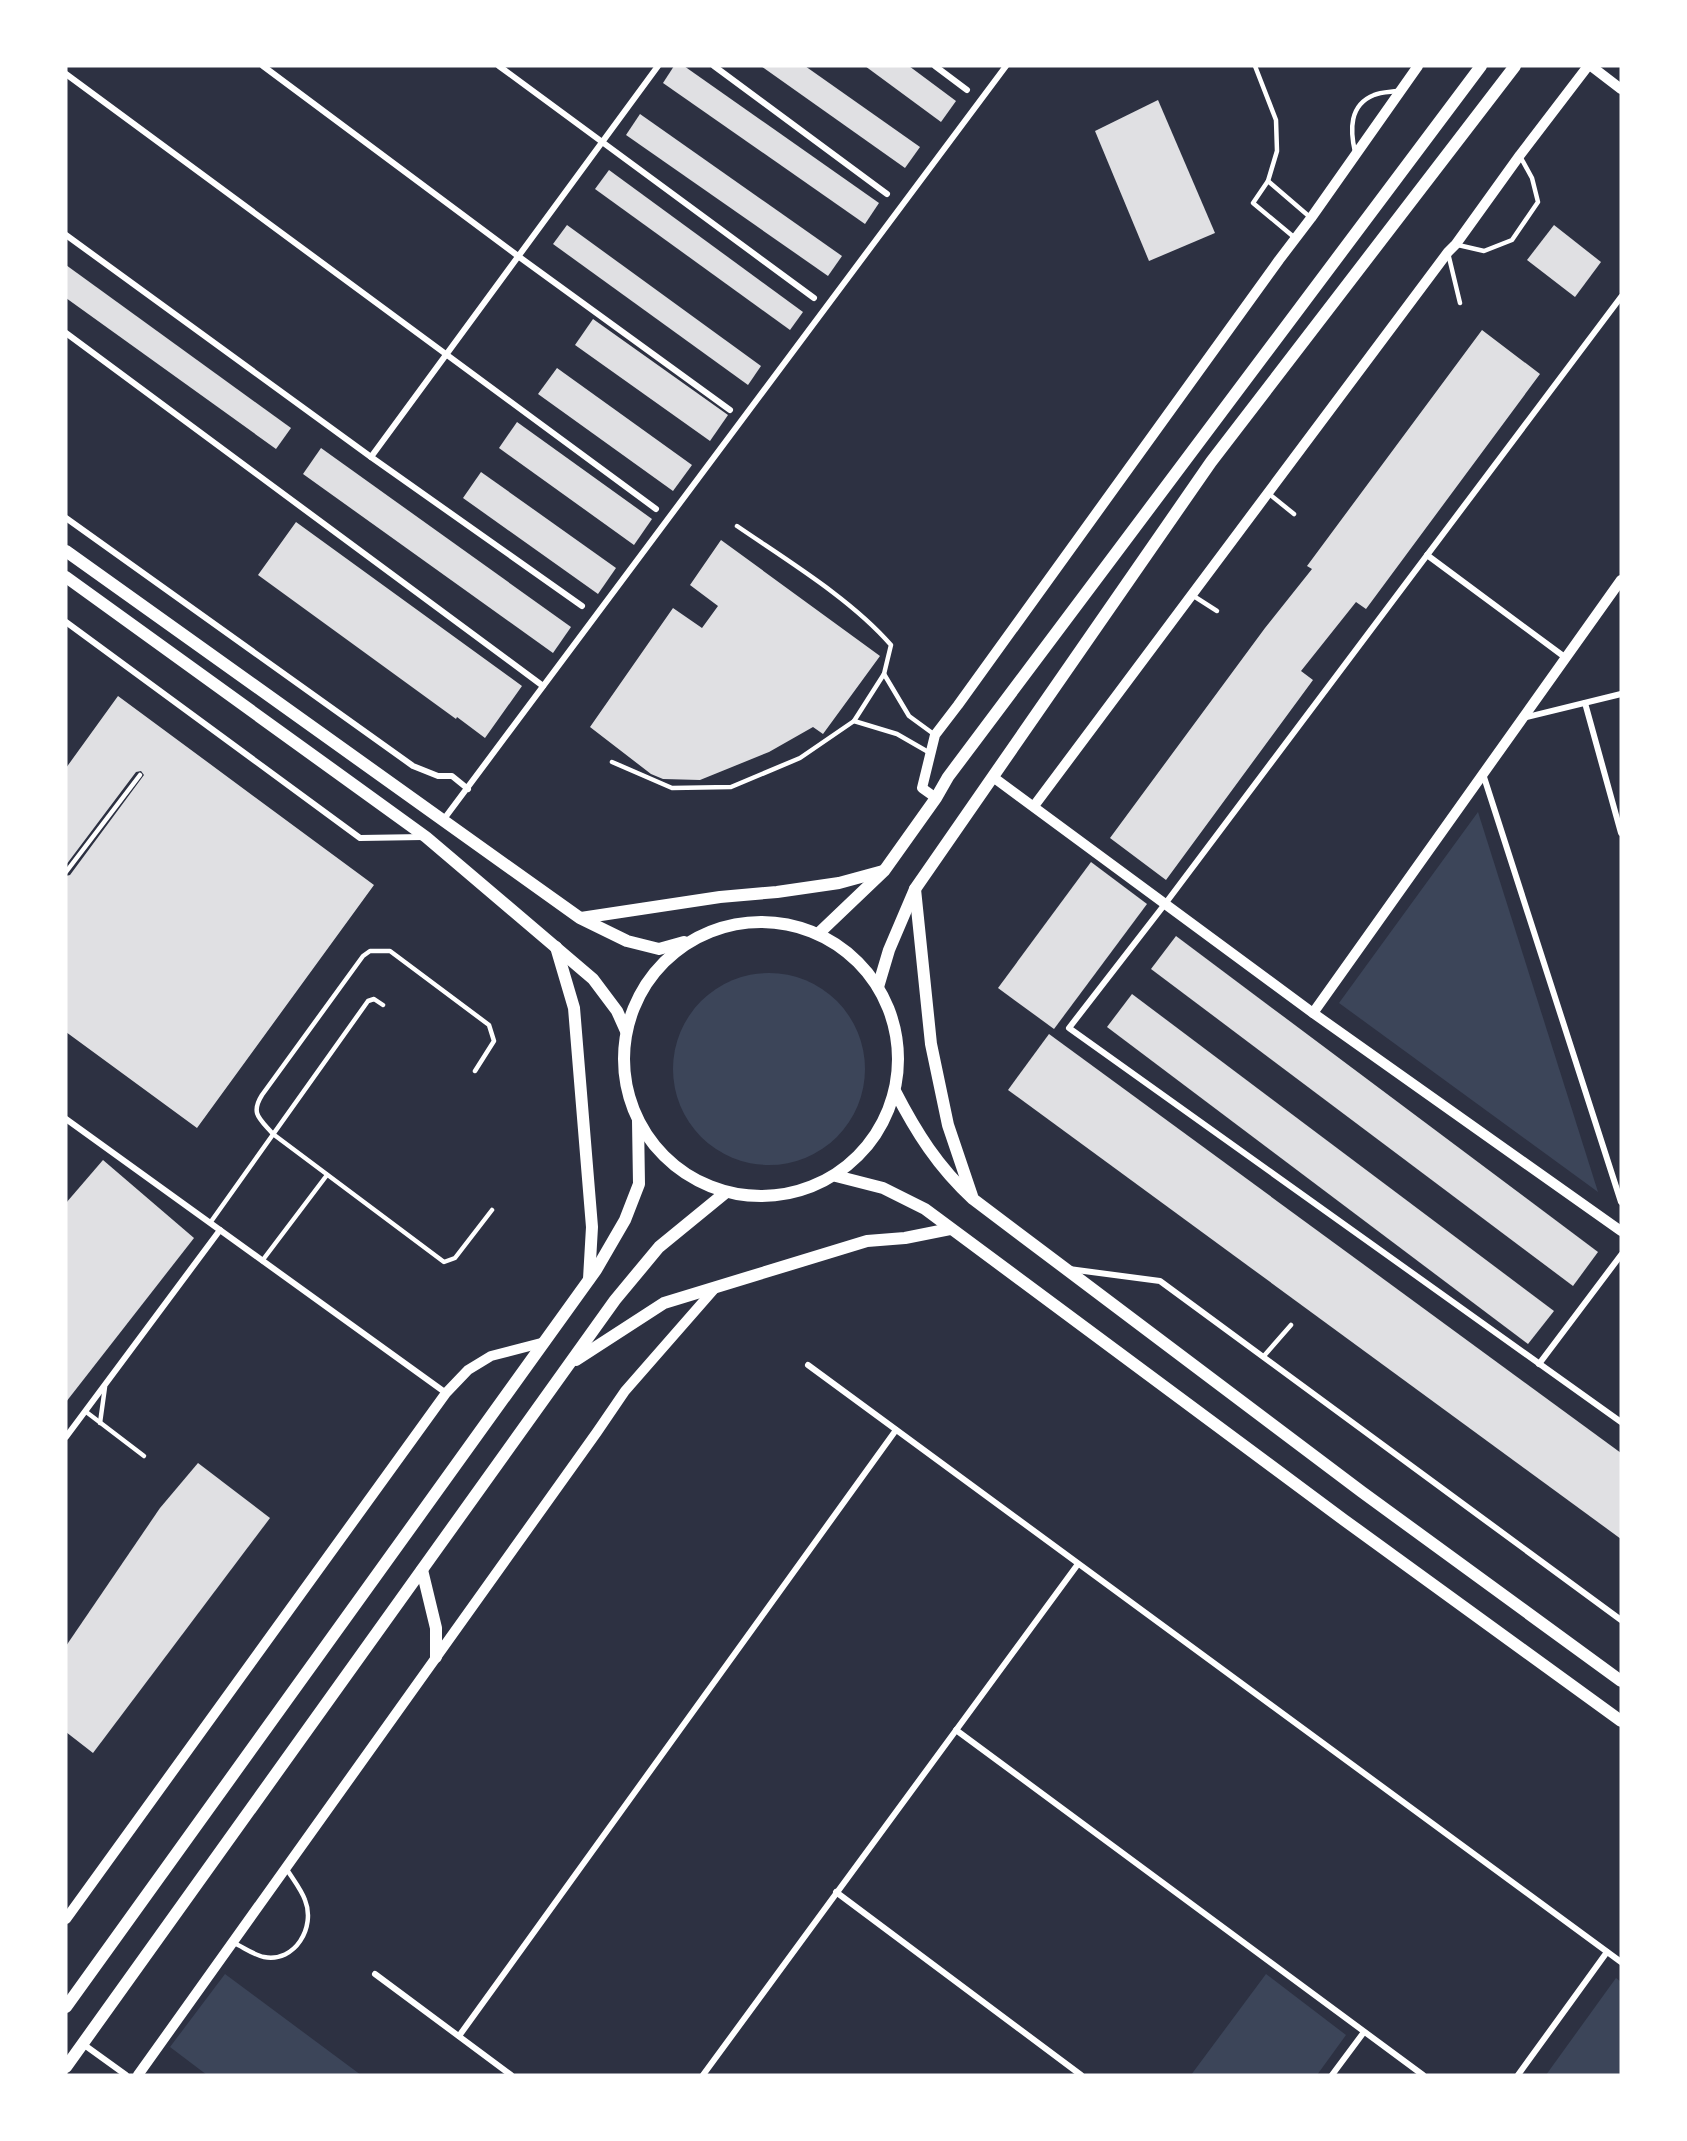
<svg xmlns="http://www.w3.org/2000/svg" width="1687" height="2141" font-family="'Roboto Condensed',sans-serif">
	<rect width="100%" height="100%" fill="#2d3142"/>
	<!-- green -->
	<g fill="#3c4559">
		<path d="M1478,812L1598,1192L1339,1003Z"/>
		<circle cx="769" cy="1069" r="96"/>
		<path d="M225,1974L361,2075H207L170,2047Z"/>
		<path d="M1266,1974L1346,2035L1317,2075H1191Z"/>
		<path d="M1616,1978L1621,1982V2075H1546Z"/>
	</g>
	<!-- building -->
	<g fill="#e0e0e3">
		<path d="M674,66H684L879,203L865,224L663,83Z"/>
		<path d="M761,66H805L920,147L905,168Z"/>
		<path d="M865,66H909L956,101L941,122Z"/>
		<path d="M1158,100L1215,233L1149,261L1095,131Z"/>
		<path d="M640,114L842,256L828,276L626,135Z"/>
		<path d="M609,170L803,312L790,330L595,189Z"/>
		<path d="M567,225L761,366L748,385L553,244Z"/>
		<path d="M1554,225L1601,262L1575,297L1527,260Z"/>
		<path d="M66,265L291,428L276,449L66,298Z"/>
		<path d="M593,319L728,415L710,441L575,345Z"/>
		<path d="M1482,330L1540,374L1366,609L1356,602L1301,671L1313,680L1166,880L1110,838L1265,628L1312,569L1307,566Z"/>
		<path d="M557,368L692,465L673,491L538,394Z"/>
		<path d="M517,422L652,519L634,545L499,448Z"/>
		<path d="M321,448L571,627L553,653L303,474Z"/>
		<path d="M481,472L616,568L598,594L463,498Z"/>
		<path d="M296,522L522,686L485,738L457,717L456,719L258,575Z"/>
		<path d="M721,540L880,656L823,734L813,727L769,752L700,780L663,779L651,774L590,727L673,608L702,628L718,606L690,585Z"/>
		<path d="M118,696L374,885L197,1128L66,1032V876L70,875L144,775L141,771L136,772L66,865V768Z"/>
		<path d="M1091,862L1147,904L1054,1029L998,988Z"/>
		<path d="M1176,936L1598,1252L1573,1286L1151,969Z"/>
		<path d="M1132,994L1554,1311L1528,1344L1107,1027Z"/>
		<path d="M1049,1034L1621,1453V1539L1008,1090Z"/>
		<path d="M103,1160L194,1238L66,1402V1203Z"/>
		<path d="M198,1463L270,1518L93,1753L66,1732V1646L160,1508Z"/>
	</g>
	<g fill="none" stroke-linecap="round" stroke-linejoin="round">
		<!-- service -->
		<g stroke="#fff" stroke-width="4.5">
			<path d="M1255,66L1276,120L1277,151L1268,181L1311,218"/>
			<path d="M1355,152C1350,130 1349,105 1374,95C1380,92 1390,92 1397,91"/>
			<path d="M1268,181L1253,203L1295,238"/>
			<path d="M1458,245L1484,251L1512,240L1538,202L1532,178L1521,158"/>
			<path d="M1448,253L1460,303"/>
			<path d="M1268,493L1294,514"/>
			<path d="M1192,595L1217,611"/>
			<path d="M884,674L909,716L935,735"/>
			<path d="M854,721L897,734L930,753"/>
			<path d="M612,762L672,788L731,787L800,758L854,721L884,674L891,645C851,599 788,561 737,526"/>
			<path d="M66,872L140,775"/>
			<path d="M475,1071L494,1041L489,1025L390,951H370L363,956L262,1095C250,1114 260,1119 273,1134L444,1262L455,1258L492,1210"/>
			<path d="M210,1223L368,1001L374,999L383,1005"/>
			<path d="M262,1261L327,1175"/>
			<path d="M1263,1357L1291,1325"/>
			<path d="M85,1411L144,1456"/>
			<path d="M100,1423L105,1387"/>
			<path d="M234,1943C243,1947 254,1955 264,1957C295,1963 316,1927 305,1900C301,1889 292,1878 286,1868"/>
		</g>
		<!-- minor -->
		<g stroke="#fff" stroke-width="6">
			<path d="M263,66L518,256L730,410"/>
			<path d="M499,66L814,298"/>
			<path d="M714,66L887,194"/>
			<path d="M935,66L967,90"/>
			<path d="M66,74L656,509"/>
			<path d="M66,235L371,457L582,606"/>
			<path d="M1621,297L1165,904L1069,1028L1621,1422"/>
			<path d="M66,333L543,686"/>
			<path d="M371,457L658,66"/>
			<path d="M66,518L413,766L438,776H452L468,789"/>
			<path d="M1427,555L1566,658"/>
			<path d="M66,622L360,838L423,837"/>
			<path d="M1585,703L1621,833"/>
			<path d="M1523,718L1621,694"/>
			<path d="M1483,774L1621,1202"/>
			<path d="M444,819L1006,66"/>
			<path d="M66,1119L446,1393"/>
			<path d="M1069,1269L1160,1281L1621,1620"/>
			<path d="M1539,1364L1621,1255"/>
			<path d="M808,1365L1621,1962"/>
			<path d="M66,1437L220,1230"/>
			<path d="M956,1730L1423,2075"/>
			<path d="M836,1892L1081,2075"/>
			<path d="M375,1974L511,2075"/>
			<path d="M459,2036L896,1430"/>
			<path d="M83,2044L126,2075"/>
			<path d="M703,2075L1078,1564"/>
			<path d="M1332,2075L1364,2032"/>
			<path d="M1518,2075L1607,1952"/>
		</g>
		<!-- tertiary -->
		<g stroke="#fff" stroke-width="10">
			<path d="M1591,66L1621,89"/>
			<path d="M993,777L1313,1013L1621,1231"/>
			<path d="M936,798L922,788L935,735L958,705L1279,260L1311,218L1418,66"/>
			<path d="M1034,806L1448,252L1456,244L1520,155L1588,66"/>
			<path d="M1313,1013L1621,580"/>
			<path d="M66,1919L446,1393L468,1370L491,1356L545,1342"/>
			<path d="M138,2075L597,1432L625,1391L716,1287"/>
		</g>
		<!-- secondary -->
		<g stroke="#fff" stroke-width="12">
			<path d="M66,551L580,918L627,941L659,949L684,942"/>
			<path d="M66,577L426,837L593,979L617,1011L626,1031"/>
			<path d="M915,889L931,1044L948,1125L972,1196"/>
			<path d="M581,918L720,897L777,892L839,883L883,871"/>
			<circle cx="761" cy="1059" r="137"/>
			<path d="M819,933L884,871L936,798L948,777L1481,66"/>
			<path d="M556,947L574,1008L592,1227L589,1279"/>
			<path d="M878,987L889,950L915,889L1211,462L1515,66"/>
			<path d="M895,1091C916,1132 938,1167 973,1199L1362,1492L1621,1681"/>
			<path d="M836,1176L883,1188L925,1209L1344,1520L1621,1721"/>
			<path d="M576,1360L664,1303L867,1241L905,1238L950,1229"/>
			<path d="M422,1570L436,1628V1657"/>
			<path d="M66,2007L596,1270L625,1220L639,1184L638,1121"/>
			<path d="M66,2067L615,1300L659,1247L725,1193"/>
		</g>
	</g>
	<!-- border -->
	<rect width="1687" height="2141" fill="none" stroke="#ffffff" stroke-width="135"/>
</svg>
